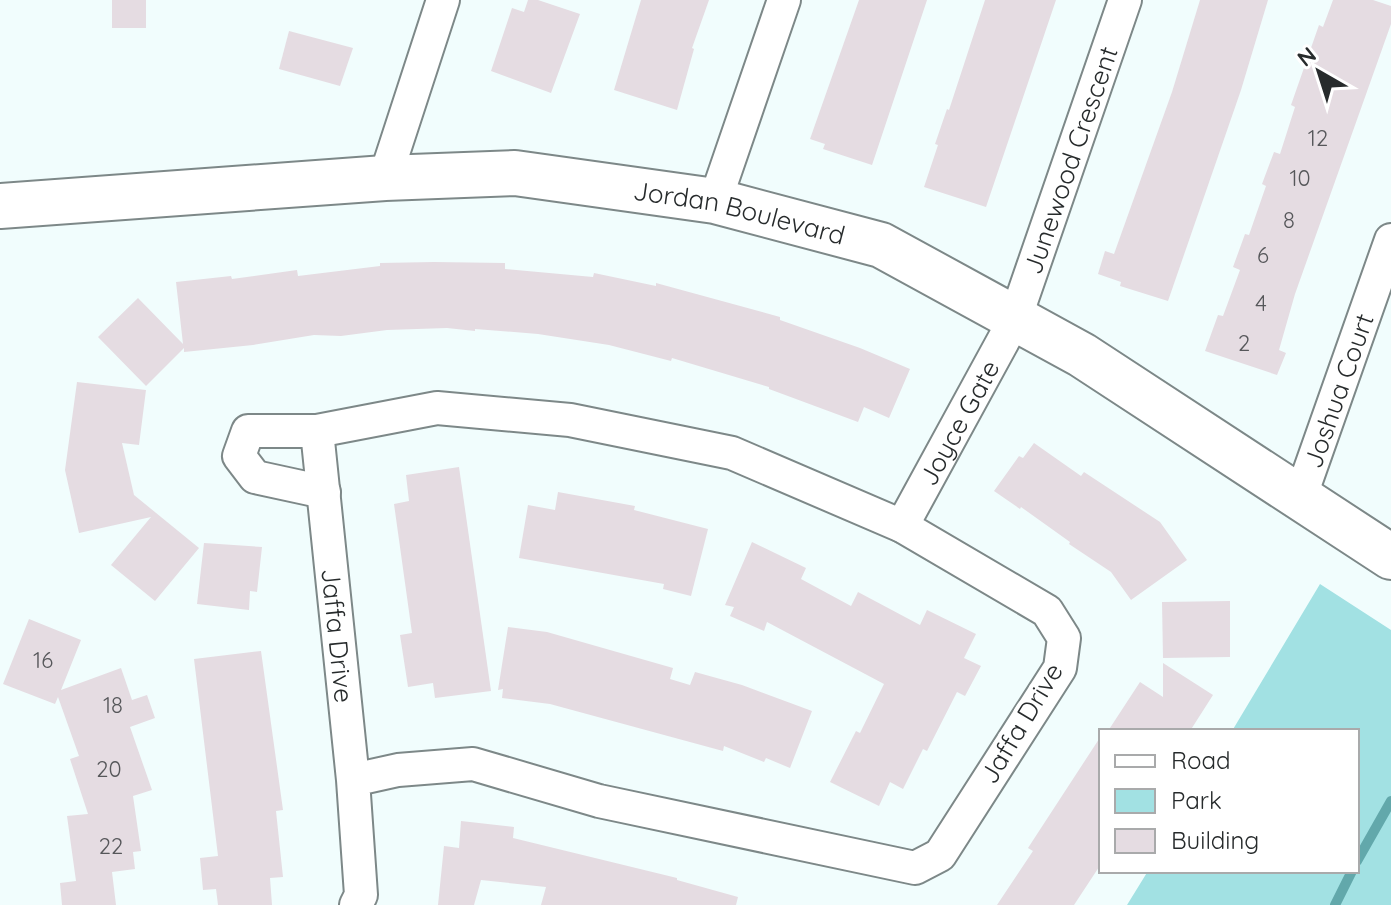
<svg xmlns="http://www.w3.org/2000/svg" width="1391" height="905" font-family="Quicksand,sans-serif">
	<rect width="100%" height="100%" fill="#f1fdfd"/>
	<!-- green -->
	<path fill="#a2e1e3" d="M1320,584L1391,630V905H1127L1148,871H1357V731H1232Z"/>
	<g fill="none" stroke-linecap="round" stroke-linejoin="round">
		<!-- stream -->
		<g stroke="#62a8ab" stroke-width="10">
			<path d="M1357,861L1391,801"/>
			<path d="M1335,905L1352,871"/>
		</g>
	</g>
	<!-- building -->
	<g fill="#e5dce2">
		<rect x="112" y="0" width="34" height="28"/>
		<path d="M528,0H538L580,14L551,93L491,71L512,8L524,12Z"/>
		<path d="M641,0H709L692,48L694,49L677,110L614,90Z"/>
		<path d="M859,0H927L872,165L823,149L825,144L810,139Z"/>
		<path d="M985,0H1056L986,207L924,187L938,145L935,144L947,109L949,110Z"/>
		<path d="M1200,0H1268L1241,90L1168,301L1120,286L1121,282L1098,274L1105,251L1114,254L1172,92Z"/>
		<path d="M1333,0H1373L1391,6V24L1295,294L1279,350L1286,353L1277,375L1205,351L1218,315L1223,316L1240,270L1233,267L1245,234L1249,235L1266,186L1262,184L1274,152L1280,154L1295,107L1291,105L1319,25L1323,27Z"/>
		<path d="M289,31L353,48L340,86L279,69Z"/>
		<path d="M434,262L505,263V269L593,277L594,273L656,286V283L780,317V320L860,348L910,369L889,418L864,407L858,422L769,389V387L672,358L671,361L609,345L538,334L475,329V331L447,328L387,330L341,336L314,335L253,345L184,352V348L146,386L98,337L138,298L183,344L176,282L231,276L232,279L297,270L298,276L380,266V263Z"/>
		<path d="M77,382L146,390L139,445L122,443L134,495L199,548L155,601L111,565L151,517L79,533L65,470Z"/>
		<path d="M1034,443L1081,476L1084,472L1160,522L1187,560L1131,600L1111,572L1069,544L1070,542L1021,507L1020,509L994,491L1019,456L1023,458Z"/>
		<path d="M459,467L491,691L435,698L433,683L408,687L400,635L412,633L394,504L409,501L406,475Z"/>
		<path d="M558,492L635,506L634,510L708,529L691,596L663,589L664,584L519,558L528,505L555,510Z"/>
		<path d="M752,542L806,568L801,579L851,606L858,592L920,625L927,610L976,634L964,658L981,666L965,696L957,692L927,751L923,749L903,789L890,782L879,806L830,782L856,731L860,733L884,684L767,622L764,631L730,616L734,607L725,605Z"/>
		<path d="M204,543L262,547L257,592L250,591L249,610L197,604Z"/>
		<path d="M1230,601V657L1163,658L1162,602Z"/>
		<path d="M29,619L81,640L61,690L121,668L132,700L147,695L155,718L130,727L152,790L133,796L141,851L133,852L135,869L112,872L116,905H62L60,883L76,881L67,816L88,814L70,759L79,756L58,697L55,704L3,684Z"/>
		<path d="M508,627L547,632L673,668L670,679L690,685L695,672L742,685L812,711L790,768L766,758L764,762L724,746L723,751L550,704L502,698L503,689L498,690Z"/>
		<path d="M261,651L283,810L276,811L283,877L270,878L272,905H218L216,889L203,890L200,858L218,856L194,659Z"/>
		<path d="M1163,663L1213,695L1190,731H1108L1140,682L1163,697Z"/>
		<path d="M1101,736V864L1074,905H997L1033,851L1028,848Z"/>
		<path d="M461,821L514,827L513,838L677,878V880L738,897L736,905H541L546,887L481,880L474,905H438L444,846L459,848Z"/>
	</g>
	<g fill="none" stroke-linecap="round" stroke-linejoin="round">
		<!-- street casing -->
		<g stroke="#7d8888" stroke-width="36">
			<g id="street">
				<path d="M385,178L443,0"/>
				<path d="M715,201L784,0"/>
				<path d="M317,431H248L239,456L255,477L324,492"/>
				<path id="s1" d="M1300,498L1391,240"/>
				<path id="s2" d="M902,526L1015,319L1125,0"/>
				<path id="s3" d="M353,780L398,770L473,764L599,801L915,868L940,855L1060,668L1064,638L1047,611L902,526L732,453L570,420L437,408L317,431L353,780L361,895L356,905"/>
			</g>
		</g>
		<!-- secondary casing -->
		<g stroke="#7d8888" stroke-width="48">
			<g id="secondary">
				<path id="s4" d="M0,206L385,178L515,173L715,201L881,245L1082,355L1391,557"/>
			</g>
		</g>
		<!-- street -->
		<use href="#street" stroke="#fff" stroke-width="32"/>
		<!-- secondary -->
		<use href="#secondary" stroke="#fff" stroke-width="44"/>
	</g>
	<g text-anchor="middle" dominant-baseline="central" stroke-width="8" stroke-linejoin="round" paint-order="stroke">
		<!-- number labels -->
		<g font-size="22" fill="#56575a">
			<text x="1318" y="138">12</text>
			<text x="1300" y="178">10</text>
			<text x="1289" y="220">8</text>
			<text x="1263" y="255">6</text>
			<text x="1261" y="303">4</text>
			<text x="1244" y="343">2</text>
			<text x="43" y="660">16</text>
			<text x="113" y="705">18</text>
			<text x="109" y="769">20</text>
			<text x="111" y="846">22</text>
		</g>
		<!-- street labels -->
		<g font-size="26" fill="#272b2c" stroke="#fff">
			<text stroke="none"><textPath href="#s2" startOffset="404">Junewood Crescent</textPath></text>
			<text stroke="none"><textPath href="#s4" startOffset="744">Jordan Boulevard</textPath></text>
			<text stroke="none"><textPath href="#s1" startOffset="114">Joshua Court</textPath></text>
			<text stroke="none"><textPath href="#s2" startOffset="118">Joyce Gate</textPath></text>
			<text stroke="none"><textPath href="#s3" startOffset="1868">Jaffa Drive</textPath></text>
			<text transform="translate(1021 723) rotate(-59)">Jaffa Drive</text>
		</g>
	</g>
	<!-- legend -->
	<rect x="1099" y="729" width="260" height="144" fill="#ffffff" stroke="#a9aaab" stroke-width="2"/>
	<rect x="1115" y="755" width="40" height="12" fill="#ffffff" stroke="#a9aaab" stroke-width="2"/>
	<text x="1171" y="769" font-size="24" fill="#272b2c">Road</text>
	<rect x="1115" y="789" width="40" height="24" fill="#a2e1e3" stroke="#a9aaab" stroke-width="2"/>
	<text x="1171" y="809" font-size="24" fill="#272b2c">Park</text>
	<rect x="1115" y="829" width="40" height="24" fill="#e5dce2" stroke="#a9aaab" stroke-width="2"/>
	<text x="1171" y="849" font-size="24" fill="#272b2c">Building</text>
	<!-- north arrow -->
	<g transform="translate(1319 72) rotate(321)" stroke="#ffffff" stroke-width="6" paint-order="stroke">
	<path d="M0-6L14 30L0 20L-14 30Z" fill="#272b2c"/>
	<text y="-12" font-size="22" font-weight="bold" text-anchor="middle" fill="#272b2c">N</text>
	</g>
</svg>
